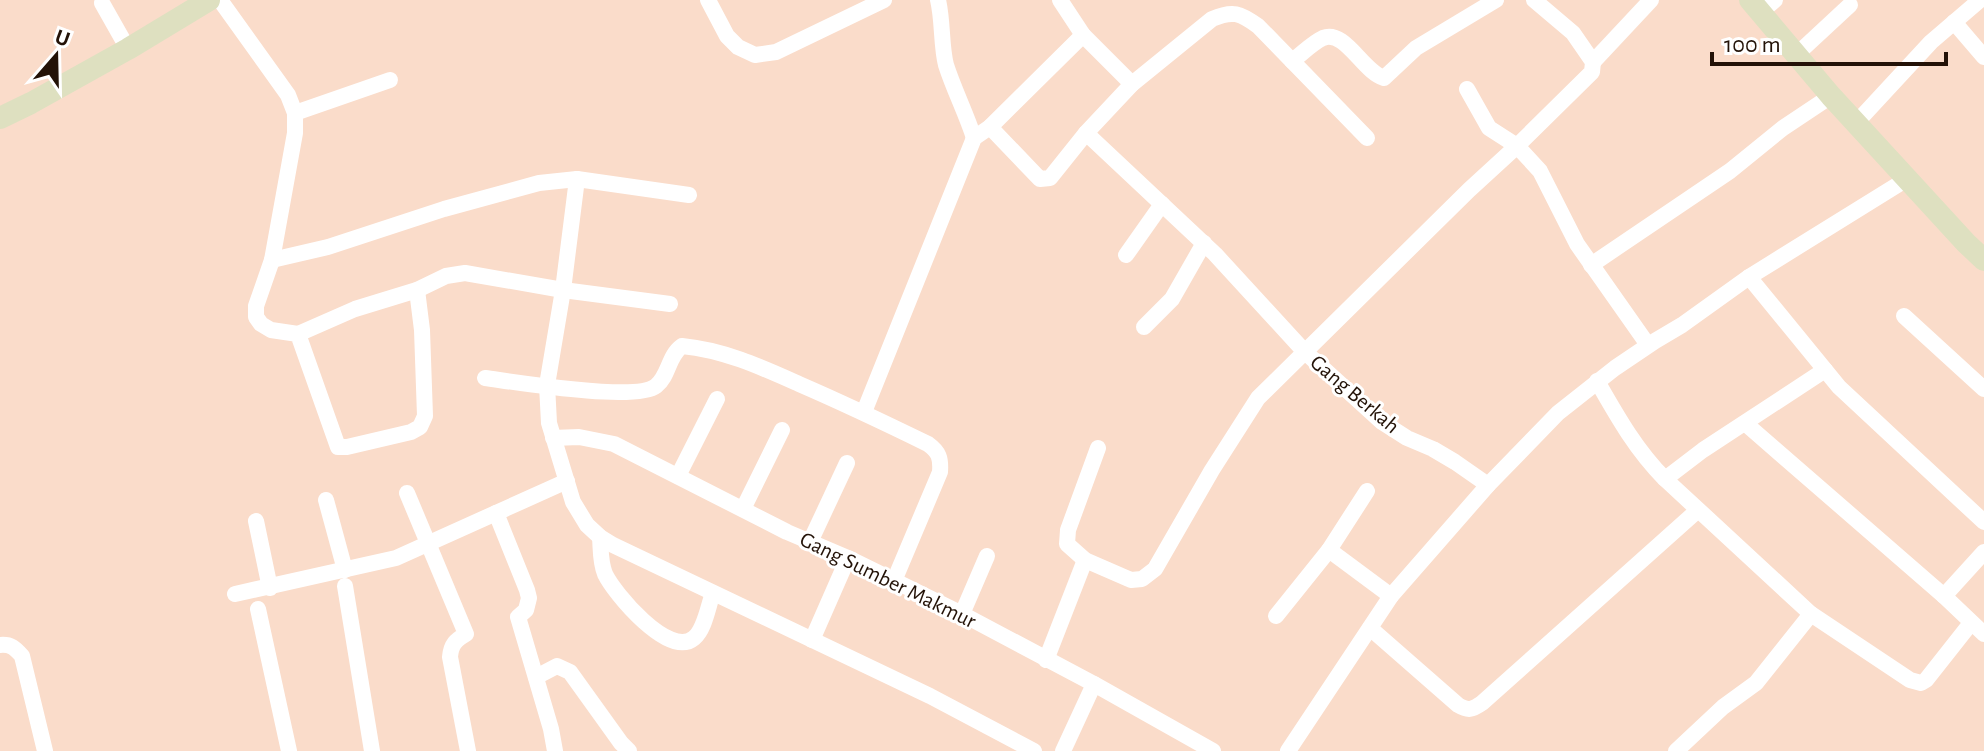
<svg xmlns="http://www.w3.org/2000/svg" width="1984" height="751" font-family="'Alegreya Sans',sans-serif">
	<rect width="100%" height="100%" fill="#fadcca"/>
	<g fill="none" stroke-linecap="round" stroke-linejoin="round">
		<!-- street -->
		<g stroke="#fff" stroke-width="16">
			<path d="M220,0L288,95L295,113V133L272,260L256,306V317L261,324L271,330L298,334L338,447H347L411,432L420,427L425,416L422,330L417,290"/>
			<path d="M708,0L727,36L738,47L755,55L776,52L884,0"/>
			<path d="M938,0C943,21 941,46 946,65C954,90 966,113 974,138"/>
			<path d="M1060,0L1083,35L1132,84"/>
			<path d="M102,3L128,49"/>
			<path d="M1760,13L1775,0"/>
			<path d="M1954,22L1984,57"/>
			<path d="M1795,56L1850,5"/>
			<path d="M1292,61C1302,54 1312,43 1323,38C1345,29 1363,72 1384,78L1416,48L1496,0"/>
			<path d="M1593,62L1651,0"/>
			<path d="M1467,89L1489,128L1517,146L1592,72L1593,62L1573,33L1534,0"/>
			<path d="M295,113L390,80"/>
			<path d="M1856,123L1931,42L1980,0"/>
			<path d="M990,127L1036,175L1040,179L1050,178L1086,133L1132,84L1212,19C1233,10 1240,13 1258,26L1367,138"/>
			<path d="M1086,133L1215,254L1304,351L1382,422L1407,438L1433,449L1455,462L1488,485"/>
			<path d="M577,179L563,290L547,385L549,423L573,502L587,525L600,537L613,545L930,696L1034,751"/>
			<path d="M1126,255L1162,204"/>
			<path d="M272,260L328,247L444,209L539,183L577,179L689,195"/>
			<path d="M1591,265L1730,171L1783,128L1831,96"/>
			<path d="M1749,277L1839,387L1984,522"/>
			<path d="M1904,316L1984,389"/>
			<path d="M1144,327L1172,299L1204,243"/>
			<path d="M298,334L355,309L417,290L446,276L465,273L563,290L670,304"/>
			<path d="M485,378C515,382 636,402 656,386C669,376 668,356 682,346C724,350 761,367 799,384C843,403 885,423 928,444C939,452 941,458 940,472L894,581"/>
			<path d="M1597,381C1617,416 1636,450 1665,479L1811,614L1910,680L1921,683L1926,680L1971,623"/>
			<path d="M864,412L974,138L990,127L1083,35"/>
			<path d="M1746,424L1944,596L1984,634"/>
			<path d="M553,438L579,437L614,444L787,532L848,558L962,614L1094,684L1213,751"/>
			<path d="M1098,448L1068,530L1067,544L1085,560L1131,580L1142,579L1155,569L1212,470L1258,398L1469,190L1517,146L1540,171L1577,244L1648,345"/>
			<path d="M678,476L717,399"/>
			<path d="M1665,479L1703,450L1825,370"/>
			<path d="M407,493L466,634C456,640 451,644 450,657L468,751"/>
			<path d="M326,500L345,570"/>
			<path d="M743,509L782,430"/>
			<path d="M496,513L527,590L529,598L526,610L518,617L551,729L555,751"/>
			<path d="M256,521L270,588"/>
			<path d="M600,537C601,550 600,562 605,574C614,593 669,659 694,638C705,629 708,606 713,593"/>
			<path d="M810,542L847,463"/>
			<path d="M1329,550L1391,596"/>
			<path d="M345,586L372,751"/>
			<path d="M235,594L396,558L567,481"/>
			<path d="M1944,596L1984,552"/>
			<path d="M258,609L289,751"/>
			<path d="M962,614L987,556"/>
			<path d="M1276,616L1329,550L1367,491"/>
			<path d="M1370,628L1458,705C1468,711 1472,710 1482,703L1698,510"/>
			<path d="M812,640L848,558"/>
			<path d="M0,645C11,644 15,648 22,656L45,751"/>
			<path d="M1046,660L1085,560"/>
			<path d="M536,677L557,666L570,672L621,743L629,751"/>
			<path d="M1063,751L1094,684"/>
			<path d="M1288,751L1391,596L1488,485L1558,413L1615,368L1655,341L1682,325L1749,277L1907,179"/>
			<path d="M1676,751L1723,707L1756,683L1811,614"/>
		</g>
		<!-- secondary -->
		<g stroke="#dee0c0" stroke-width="22">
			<path d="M1750,0L1831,96L1966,243L1984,260"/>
			<path d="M0,118L31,103L128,49L209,0"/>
		</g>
	</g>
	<g text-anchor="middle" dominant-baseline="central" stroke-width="6" stroke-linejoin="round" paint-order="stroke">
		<!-- street labels -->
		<g font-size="22" fill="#231207" stroke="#fff">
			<text transform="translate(1355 394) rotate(40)">Gang Berkah</text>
			<text transform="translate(888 580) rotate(26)">Gang Sumber Makmur</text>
		</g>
	</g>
	<!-- north arrow -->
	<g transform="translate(56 56) rotate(20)" stroke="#ffffff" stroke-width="6" paint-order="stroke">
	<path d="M0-6L14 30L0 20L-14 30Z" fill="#231207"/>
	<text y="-12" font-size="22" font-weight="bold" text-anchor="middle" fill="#231207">U</text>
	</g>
	<!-- scale -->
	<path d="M1712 52v12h234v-12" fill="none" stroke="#231207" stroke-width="4"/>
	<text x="1724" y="52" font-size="24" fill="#231207" stroke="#ffffff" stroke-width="6" paint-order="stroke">100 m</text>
</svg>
